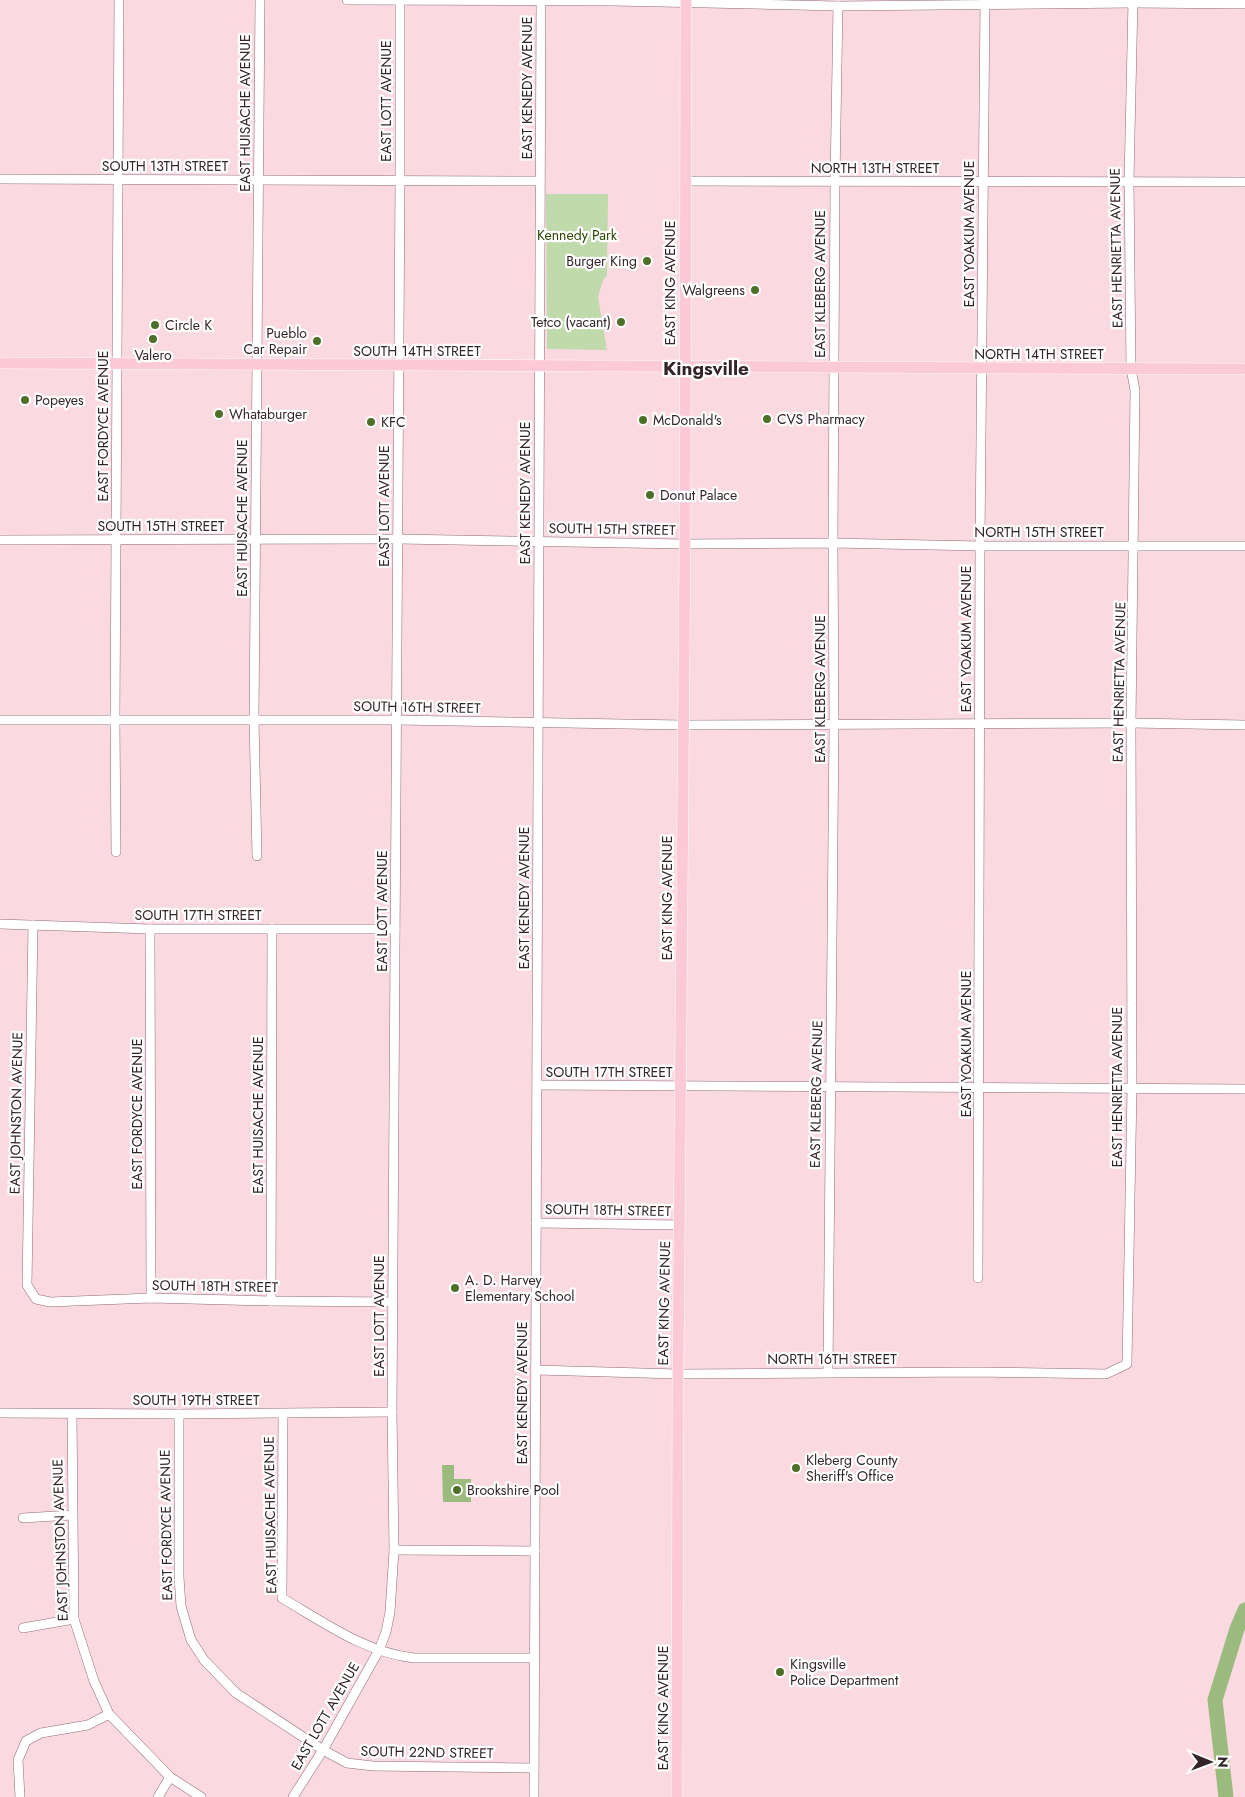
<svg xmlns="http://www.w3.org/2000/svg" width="1245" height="1797" font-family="Jost,sans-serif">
	<rect width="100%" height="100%" fill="#fbd9e1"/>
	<!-- green -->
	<path fill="#c0daab" d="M546,194H608L607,276L603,280L598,297L607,350L547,349Z"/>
	<!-- water -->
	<path fill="#9bbb7e" d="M442,1465H454V1479H471V1502H443Z"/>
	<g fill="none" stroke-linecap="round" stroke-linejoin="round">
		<!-- river -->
		<path stroke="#9bbb7e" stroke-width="15" d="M1226,1797L1215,1700L1237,1629L1245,1610"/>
		<!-- minor casing -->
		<g stroke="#906b74" stroke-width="10">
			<g id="minor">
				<path d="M347,0L613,1L838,6L1133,3L1245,4"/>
				<path d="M0,179L540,181"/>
				<path d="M685,181L1245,182"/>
				<path d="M0,540L398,539L685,544L833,543L980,546H1245"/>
				<path d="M0,720H397L682,725L1131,723L1245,725"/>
				<path d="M116,852L115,720L119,0"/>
				<path d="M257,856L254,720L260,0"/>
				<path d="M0,924L150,929H395"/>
				<path d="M33,925L27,1285L36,1299L50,1302L151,1298L271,1301L393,1302"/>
				<path d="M150,929L151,1298"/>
				<path d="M537,1085L1245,1089"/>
				<path d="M536,1223L680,1225"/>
				<path d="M978,1278L980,546L985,0"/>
				<path d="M271,1301L272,929"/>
				<path d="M536,1370L678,1374L978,1372L1106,1374L1127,1364L1132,1088L1131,723L1135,390L1131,369L1129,181L1133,0"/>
				<path d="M828,1372L834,725L833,543L835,181L838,6"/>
				<path d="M0,1413L179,1414L392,1412"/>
				<path d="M72,1414L74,1619L94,1681L109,1714L170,1777L201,1797"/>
				<path d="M179,1414V1577L181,1606L191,1640L204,1660L236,1693L323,1750L347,1763L373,1766L534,1768"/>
				<path d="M283,1414L282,1598C323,1622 366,1653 414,1658H534"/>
				<path d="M23,1518L72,1515"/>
				<path d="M394,1550L535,1551"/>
				<path d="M23,1628L74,1619"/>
				<path d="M20,1797L18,1760L26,1741L41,1733L88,1725L109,1714"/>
				<path d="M158,1797L170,1777"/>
				<path d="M293,1797L323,1750L379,1650L386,1632L390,1612L394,1550L392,1412L400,180V0"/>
				<path d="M534,1797L541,0"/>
			</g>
		</g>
		<!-- major casing -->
		<g stroke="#fff" stroke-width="12">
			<g id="major">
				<path d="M0,363L1245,369"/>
				<path d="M677,1797L678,1374L685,544L686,0"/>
			</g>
		</g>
		<!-- minor -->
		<use href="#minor" stroke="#fff" stroke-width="9"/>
		<!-- major -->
		<use href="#major" stroke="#fcc9d6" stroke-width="11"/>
	</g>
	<!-- markers -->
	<g fill="#4d6f27" stroke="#fff" stroke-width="2">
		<circle cx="647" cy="261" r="5"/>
		<circle cx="755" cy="290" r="5"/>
		<circle cx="621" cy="322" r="5"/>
		<circle cx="155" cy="325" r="5"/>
		<circle cx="153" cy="339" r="5"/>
		<circle cx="317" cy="341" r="5"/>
		<circle cx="25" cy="400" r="5"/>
		<circle cx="219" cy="414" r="5"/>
		<circle cx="767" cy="419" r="5"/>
		<circle cx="643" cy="420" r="5"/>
		<circle cx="371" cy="422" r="5"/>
		<circle cx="650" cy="495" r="5"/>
		<circle cx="455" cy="1288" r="5"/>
		<circle cx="796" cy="1468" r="5"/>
		<circle cx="457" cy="1490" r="5"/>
		<circle cx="780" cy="1672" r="5"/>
	</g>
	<g text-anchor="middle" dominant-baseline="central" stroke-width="4.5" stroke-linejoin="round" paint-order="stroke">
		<!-- street labels -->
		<g font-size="14" fill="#342428" stroke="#fff">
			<text transform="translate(527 88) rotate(-90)">EAST KENEDY AVENUE</text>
			<text transform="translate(386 101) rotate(-90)">EAST LOTT AVENUE</text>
			<text transform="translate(245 113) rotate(-90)">EAST HUISACHE AVENUE</text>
			<text x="165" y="166">SOUTH 13TH STREET</text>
			<text x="875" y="168">NORTH 13TH STREET</text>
			<text transform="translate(969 234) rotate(-90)">EAST YOAKUM AVENUE</text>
			<text transform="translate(1116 248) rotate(-91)">EAST HENRIETTA AVENUE</text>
			<text transform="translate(670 283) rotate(-90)">EAST KING AVENUE</text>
			<text transform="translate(820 284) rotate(-90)">EAST KLEBERG AVENUE</text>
			<text x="417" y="351">SOUTH 14TH STREET</text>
			<text x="1039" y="354">NORTH 14TH STREET</text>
			<text transform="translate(103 426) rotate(-90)">EAST FORDYCE AVENUE</text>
			<text transform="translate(525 493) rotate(-90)">EAST KENEDY AVENUE</text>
			<text transform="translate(384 506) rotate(-90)">EAST LOTT AVENUE</text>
			<text transform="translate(242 518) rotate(-90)">EAST HUISACHE AVENUE</text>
			<text x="161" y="526">SOUTH 15TH STREET</text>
			<text transform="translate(612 529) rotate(1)">SOUTH 15TH STREET</text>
			<text x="1039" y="532">NORTH 15TH STREET</text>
			<text transform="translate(966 639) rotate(-90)">EAST YOAKUM AVENUE</text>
			<text transform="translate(1119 682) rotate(-89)">EAST HENRIETTA AVENUE</text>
			<text transform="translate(820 689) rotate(-90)">EAST KLEBERG AVENUE</text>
			<text transform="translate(417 707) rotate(1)">SOUTH 16TH STREET</text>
			<text transform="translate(524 898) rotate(-90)">EAST KENEDY AVENUE</text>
			<text transform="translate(667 898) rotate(-90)">EAST KING AVENUE</text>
			<text transform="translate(382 911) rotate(-90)">EAST LOTT AVENUE</text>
			<text x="198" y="915">SOUTH 17TH STREET</text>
			<text transform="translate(966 1044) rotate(-90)">EAST YOAKUM AVENUE</text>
			<text x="609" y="1072">SOUTH 17TH STREET</text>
			<text transform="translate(1117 1087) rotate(-90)">EAST HENRIETTA AVENUE</text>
			<text transform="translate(816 1094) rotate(-89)">EAST KLEBERG AVENUE</text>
			<text transform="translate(16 1113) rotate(-89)">EAST JOHNSTON AVENUE</text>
			<text transform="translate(137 1114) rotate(-90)">EAST FORDYCE AVENUE</text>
			<text transform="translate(258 1115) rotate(-90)">EAST HUISACHE AVENUE</text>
			<text transform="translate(608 1210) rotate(1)">SOUTH 18TH STREET</text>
			<text transform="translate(215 1286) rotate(1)">SOUTH 18TH STREET</text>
			<text transform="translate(664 1303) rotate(-89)">EAST KING AVENUE</text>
			<text transform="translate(379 1316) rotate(-90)">EAST LOTT AVENUE</text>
			<text x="832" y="1359">NORTH 16TH STREET</text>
			<text transform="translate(522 1393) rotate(-90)">EAST KENEDY AVENUE</text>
			<text x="196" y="1400">SOUTH 19TH STREET</text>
			<text transform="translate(270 1515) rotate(-91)">EAST HUISACHE AVENUE</text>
			<text transform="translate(166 1525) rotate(-91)">EAST FORDYCE AVENUE</text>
			<text transform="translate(60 1540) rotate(-92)">EAST JOHNSTON AVENUE</text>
			<text transform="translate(663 1708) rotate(-90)">EAST KING AVENUE</text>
			<text transform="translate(325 1716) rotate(-60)">EAST LOTT AVENUE</text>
			<text transform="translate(427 1752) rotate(1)">SOUTH 22ND STREET</text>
		</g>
		<!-- park labels -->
		<g font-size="14" fill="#2a4702" stroke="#fff">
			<text x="577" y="235">Kennedy Park</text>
		</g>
		<!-- poi labels -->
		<g font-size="14" fill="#342428" stroke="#fff" text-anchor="start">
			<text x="637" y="261" text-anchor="end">Burger King</text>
			<text x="745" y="290" text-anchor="end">Walgreens</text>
			<text x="611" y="322" text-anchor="end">Tetco (vacant)</text>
			<text x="165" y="325">Circle K</text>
			<text x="307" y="333" text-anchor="end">Pueblo<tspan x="307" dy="16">Car Repair</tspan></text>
			<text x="153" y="355" text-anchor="middle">Valero</text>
			<text x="35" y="400">Popeyes</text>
			<text x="229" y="414">Whataburger</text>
			<text x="777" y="419">CVS Pharmacy</text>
			<text x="653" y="420">McDonald's</text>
			<text x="381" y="422">KFC</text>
			<text x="660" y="495">Donut Palace</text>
			<text x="465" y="1280">A. D. Harvey<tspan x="465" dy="16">Elementary School</tspan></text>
			<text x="806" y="1460">Kleberg County<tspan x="806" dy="16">Sheriff's Office</tspan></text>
			<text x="467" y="1490">Brookshire Pool</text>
			<text x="790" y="1664">Kingsville<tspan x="790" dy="16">Police Department</tspan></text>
		</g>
		<!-- district labels -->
		<g font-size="19" font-weight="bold" fill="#342428" stroke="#fff">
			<text x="706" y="368">Kingsville</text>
		</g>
	</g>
	<!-- north arrow -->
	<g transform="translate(1210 1762) rotate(91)" stroke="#ffffff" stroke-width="4" paint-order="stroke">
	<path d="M0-4L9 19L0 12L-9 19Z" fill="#342428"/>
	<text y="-8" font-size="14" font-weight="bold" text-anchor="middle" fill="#342428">N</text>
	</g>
</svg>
